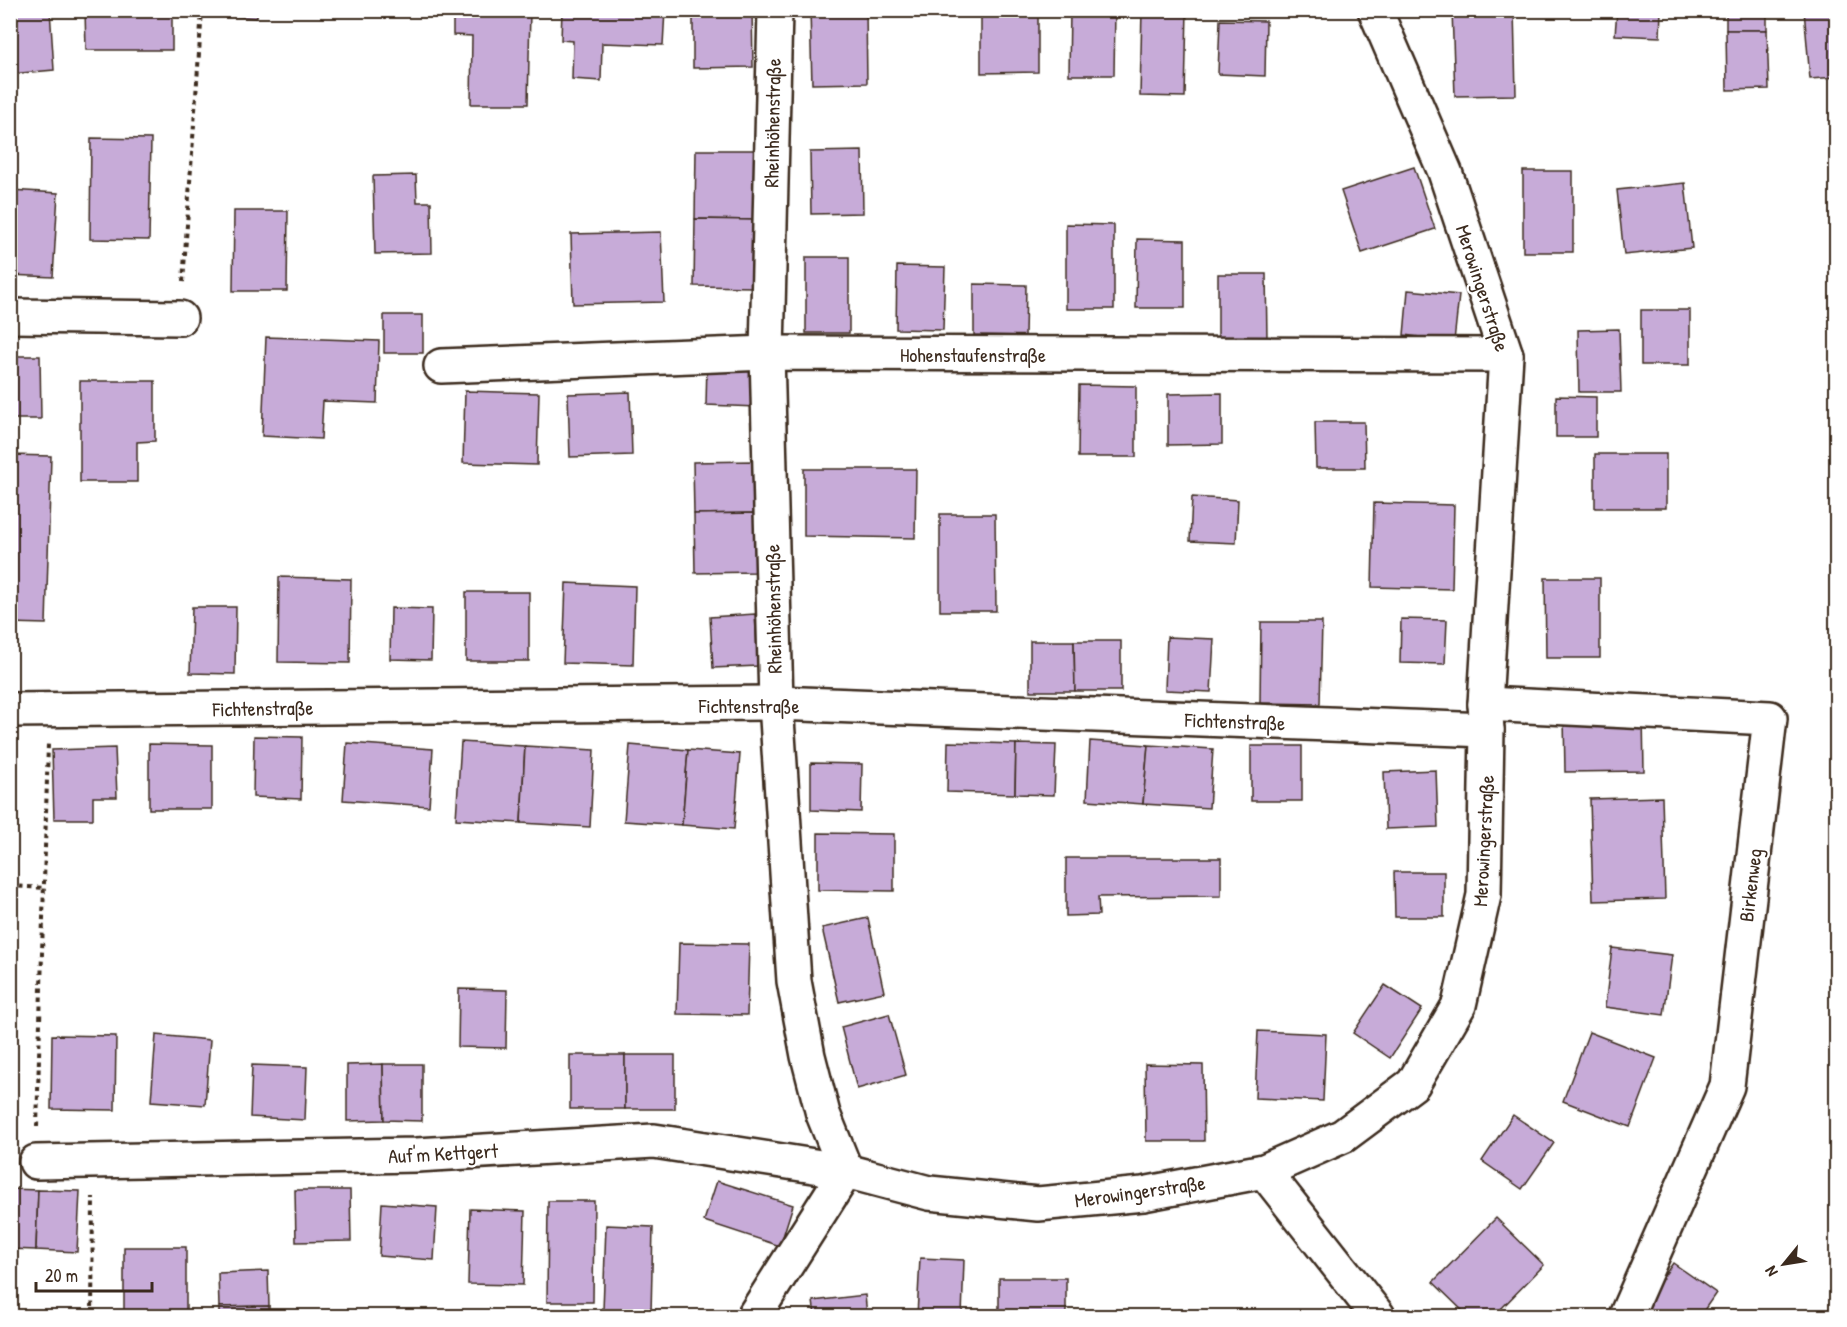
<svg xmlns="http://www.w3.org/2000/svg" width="1847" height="1327" font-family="'Patrick Hand',sans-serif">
	<rect width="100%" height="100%" fill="#fff"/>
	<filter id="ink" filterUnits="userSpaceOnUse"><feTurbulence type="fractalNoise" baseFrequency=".0167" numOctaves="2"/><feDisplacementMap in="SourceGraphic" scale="12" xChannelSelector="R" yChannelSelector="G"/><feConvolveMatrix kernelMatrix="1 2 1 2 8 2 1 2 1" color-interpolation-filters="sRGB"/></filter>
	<g filter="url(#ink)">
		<!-- building -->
		<g fill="#c7abd8" stroke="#3b2a1e" stroke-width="1.5">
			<path d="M10,10H50L54,70L10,74Z"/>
			<path d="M85,10H172V50H86Z"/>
			<path d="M215,10H257V18L214,15Z"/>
			<path d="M453,10H530L528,104H471L472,36L453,35Z"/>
			<path d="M562,10H665L663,45L602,43L601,81L572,79L573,41L561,40Z"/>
			<path d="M693,10H752L753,67L693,68Z"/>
			<path d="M810,10H866L867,83L812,84Z"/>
			<path d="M981,10H1038V72L981,73Z"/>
			<path d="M1070,10H1115L1114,75H1069Z"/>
			<path d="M1142,10H1187L1185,97L1140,96Z"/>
			<path d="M1452,10H1514L1516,95L1455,96Z"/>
			<path d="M1617,10H1661L1660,37L1615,35Z"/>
			<rect x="1726" y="10" width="41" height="20"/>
			<path d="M1804,10H1836V77L1810,79Z"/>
			<path d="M1220,20L1266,21L1265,76L1218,74Z"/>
			<path d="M1726,30H1767L1769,89L1727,90Z"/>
			<path d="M91,138L151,139L149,240L90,239Z"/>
			<path d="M696,150H754V220L695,219Z"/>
			<path d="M862,151L863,213L811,214L810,152Z"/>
			<path d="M1414,167L1435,229L1362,253L1341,191Z"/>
			<rect x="1523" y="171" width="50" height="81"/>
			<path d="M416,175L417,202H431L432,253L375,254L373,176Z"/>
			<path d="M1685,183L1692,248L1624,255L1617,190Z"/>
			<path d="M10,190L58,193L53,277L10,275Z"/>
			<path d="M234,211H288L287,291H233Z"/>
			<path d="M695,219L754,220L753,287L694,286Z"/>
			<path d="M1066,224L1114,225V309H1066Z"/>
			<path d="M661,232L664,302L573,304L571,234Z"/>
			<path d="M1137,239L1185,240V308H1136Z"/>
			<rect x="806" y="257" width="43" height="76"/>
			<path d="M897,266L945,267L943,330L896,329Z"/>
			<path d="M1218,274H1266L1267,339L1218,340Z"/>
			<path d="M974,284L1026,285L1025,336L974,335Z"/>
			<path d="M1408,290L1459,295L1454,341L1404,335Z"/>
			<rect x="1641" y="310" width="49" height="55"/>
			<rect x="384" y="315" width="39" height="38"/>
			<path d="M1619,329L1621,392H1579L1578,330Z"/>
			<path d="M266,337L379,341L377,403L323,401L321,439L262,436Z"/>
			<path d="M10,356H40L41,419H10Z"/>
			<path d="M707,363L758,365L757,407L706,405Z"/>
			<path d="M80,381H155V441L137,442V482H80Z"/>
			<path d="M1079,385L1136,386V457H1078Z"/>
			<path d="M465,391L539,393L537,465L463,463Z"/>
			<path d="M630,392L632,455L570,457L568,394Z"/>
			<path d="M1222,393V444L1168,445V394Z"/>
			<path d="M1556,396L1596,397V437H1556Z"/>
			<path d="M1315,422H1364L1365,468H1316Z"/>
			<rect x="1595" y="454" width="71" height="54"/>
			<path d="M10,455L51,456L46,624L10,623Z"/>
			<path d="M755,461L756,513L694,514L693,462Z"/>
			<path d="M804,469H916L915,538L804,536Z"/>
			<path d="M1192,497L1238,500L1236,543L1190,541Z"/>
			<path d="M1374,503L1454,505L1452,589L1372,587Z"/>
			<path d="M756,513L757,572L695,573L694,514Z"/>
			<path d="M940,514H995L996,611H940Z"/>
			<path d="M279,577L351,579L350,663L278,662Z"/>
			<path d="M1545,578H1600V658H1546Z"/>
			<path d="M566,583L635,586L633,665L563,663Z"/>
			<rect x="466" y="592" width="63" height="69"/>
			<path d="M192,607H236L235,674L190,673Z"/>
			<path d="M391,608L432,609L431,660L390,659Z"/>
			<path d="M755,614L758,666L713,668L710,617Z"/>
			<path d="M1401,619L1447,620L1445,664L1400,663Z"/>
			<path d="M1261,622H1322L1320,704L1260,703Z"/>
			<path d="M1167,637L1214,639L1211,692L1165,690Z"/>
			<path d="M1030,641H1074L1075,691H1030Z"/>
			<path d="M1074,641H1121V691H1075Z"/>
			<path d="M1564,717H1643L1644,771L1565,772Z"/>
			<path d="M254,736L302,737L301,799L253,797Z"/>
			<path d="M1090,741L1148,745L1143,804L1087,800Z"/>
			<path d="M461,742L525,746L521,823L456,819Z"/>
			<path d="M948,742L1016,744L1015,794L947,792Z"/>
			<path d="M347,743L433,749L429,806L343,800Z"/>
			<path d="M149,744L212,745V809H149Z"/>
			<path d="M1016,744L1056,745L1054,795L1015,794Z"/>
			<path d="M630,745L688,750L682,825L624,821Z"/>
			<path d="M1148,745L1213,749L1209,808L1143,804Z"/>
			<path d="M525,746L594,750L590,827L521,823Z"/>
			<rect x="1251" y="746" width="51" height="55"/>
			<path d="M115,748L117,797H93V819H54L52,750Z"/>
			<path d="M688,750L740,754L734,829L682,825Z"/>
			<path d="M811,763L862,764L861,812L811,810Z"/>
			<path d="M1436,770L1438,827L1386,829L1384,772Z"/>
			<path d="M1662,797L1665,899L1593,901L1590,799Z"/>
			<path d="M818,833L894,834V891L818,890Z"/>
			<path d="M1066,858H1221V896L1098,897L1099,915L1066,916Z"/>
			<path d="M1394,872H1444V917H1395Z"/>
			<path d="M868,918L884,992L839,1002L822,928Z"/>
			<path d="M679,943L749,944L747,1015L677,1014Z"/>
			<path d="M1612,948L1672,955L1664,1015L1605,1007Z"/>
			<path d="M1385,985L1422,1009L1390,1058L1353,1033Z"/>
			<path d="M459,989L507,990L506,1048L458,1047Z"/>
			<path d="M889,1014L906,1075L857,1089L841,1027Z"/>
			<path d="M1258,1031L1326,1034L1323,1101L1255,1098Z"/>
			<path d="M1589,1032L1656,1058L1630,1127L1563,1101Z"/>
			<path d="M52,1035L116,1036L115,1110L51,1109Z"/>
			<path d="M156,1035L210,1040L205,1105L151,1101Z"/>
			<rect x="570" y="1055" width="55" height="54"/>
			<rect x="625" y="1055" width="50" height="54"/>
			<path d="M383,1064L384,1120L347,1121V1065Z"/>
			<path d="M383,1064H422V1121L384,1120Z"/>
			<path d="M1145,1064L1203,1065L1204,1141H1146Z"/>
			<path d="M252,1065L307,1067L305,1120L250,1117Z"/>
			<path d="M1513,1115L1554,1143L1522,1189L1482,1161Z"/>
			<path d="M717,1181L793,1205L780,1246L704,1221Z"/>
			<path d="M10,1189L38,1190L36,1250L10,1249Z"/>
			<path d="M38,1190L80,1191L77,1252L36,1250Z"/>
			<path d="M295,1190H350L351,1241L296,1242Z"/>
			<path d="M548,1201H594L593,1302H547Z"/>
			<path d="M382,1203L437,1207L434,1260L379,1256Z"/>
			<path d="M470,1209L525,1211L523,1285L468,1284Z"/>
			<path d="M1496,1218L1544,1265L1494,1316H1468L1433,1282Z"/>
			<path d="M606,1225L653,1227L651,1313L603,1311Z"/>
			<rect x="124" y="1247" width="62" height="69"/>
			<path d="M920,1258L964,1260L962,1316H917Z"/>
			<path d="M1673,1263L1716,1293L1700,1316H1654L1642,1308Z"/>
			<path d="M268,1271L269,1306L219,1307L218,1273Z"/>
			<rect x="999" y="1278" width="67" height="38"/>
			<path d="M865,1295L867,1316H815L813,1301Z"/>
			<path d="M269,1306V1316H219V1307Z"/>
		</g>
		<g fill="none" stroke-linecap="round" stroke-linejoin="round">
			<!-- street casing -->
			<g stroke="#3b2a1e" stroke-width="38">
				<g id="street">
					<path d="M10,316L180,318"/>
					<path d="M441,366L767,353L1506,355"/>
					<path d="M1485,704L1770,718L1727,1086L1626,1316"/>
					<path d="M10,710L776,703L1487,730"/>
					<path d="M36,1162L417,1155L654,1141L846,1171L929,1193L1038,1204L1143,1194L1264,1171L1343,1136L1413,1084L1459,1005L1484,895L1487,730L1485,704L1506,355L1445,172L1375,10"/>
					<path d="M1264,1171L1378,1316"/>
					<path d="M754,1316L846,1171L823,1114L808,1056L794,981L776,703L767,353L775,10"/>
				</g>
			</g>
			<!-- path -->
			<g stroke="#3b2a1e" stroke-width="4" stroke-dasharray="4.5 4.5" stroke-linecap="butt">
				<path d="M183,282L202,10"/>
				<path d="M10,886L45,888"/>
				<path d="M37,1127L48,744"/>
				<path d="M92,1316L93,1197"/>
			</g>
			<!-- street -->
			<use href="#street" stroke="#fff" stroke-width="33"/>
		</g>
	</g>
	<g text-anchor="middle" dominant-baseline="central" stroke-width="4.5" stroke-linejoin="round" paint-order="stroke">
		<!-- street labels -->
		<g font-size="20" fill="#3b2a1e" stroke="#fff">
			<text transform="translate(772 123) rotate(-89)">Rheinhöhenstraße</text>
			<text transform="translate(1483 288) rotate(72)">Merowingerstraße</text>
			<text x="973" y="354">Hohenstaufenstraße</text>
			<text transform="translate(773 609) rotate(-91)">Rheinhöhenstraße</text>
			<text x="749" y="705">Fichtenstraße</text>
			<text transform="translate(263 708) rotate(-1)">Fichtenstraße</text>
			<text transform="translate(1235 721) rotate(2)">Fichtenstraße</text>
			<text transform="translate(1483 841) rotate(-87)">Merowingerstraße</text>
			<text transform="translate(1750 885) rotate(-83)">Birkenweg</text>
			<text transform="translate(443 1153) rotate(-3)">Auf'm Kettgert</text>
			<text transform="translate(1140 1191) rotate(-8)">Merowingerstraße</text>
		</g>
	</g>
	<!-- margin -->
	<rect width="1847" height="1327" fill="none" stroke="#fff" stroke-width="36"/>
	<rect x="18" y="18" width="1811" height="1291" fill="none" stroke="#3b2a1e" stroke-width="2" filter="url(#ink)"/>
	<!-- north arrow -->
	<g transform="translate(1784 1264) rotate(240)" stroke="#ffffff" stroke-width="4.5" paint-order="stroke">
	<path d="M0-4.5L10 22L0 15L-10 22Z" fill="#3b2a1e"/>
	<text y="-9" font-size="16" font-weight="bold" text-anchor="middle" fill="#3b2a1e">N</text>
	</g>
	<!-- scale -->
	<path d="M36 1282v9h116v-9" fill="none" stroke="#3b2a1e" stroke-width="3"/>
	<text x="45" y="1282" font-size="18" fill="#3b2a1e" stroke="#ffffff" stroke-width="4.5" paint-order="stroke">20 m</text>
</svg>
